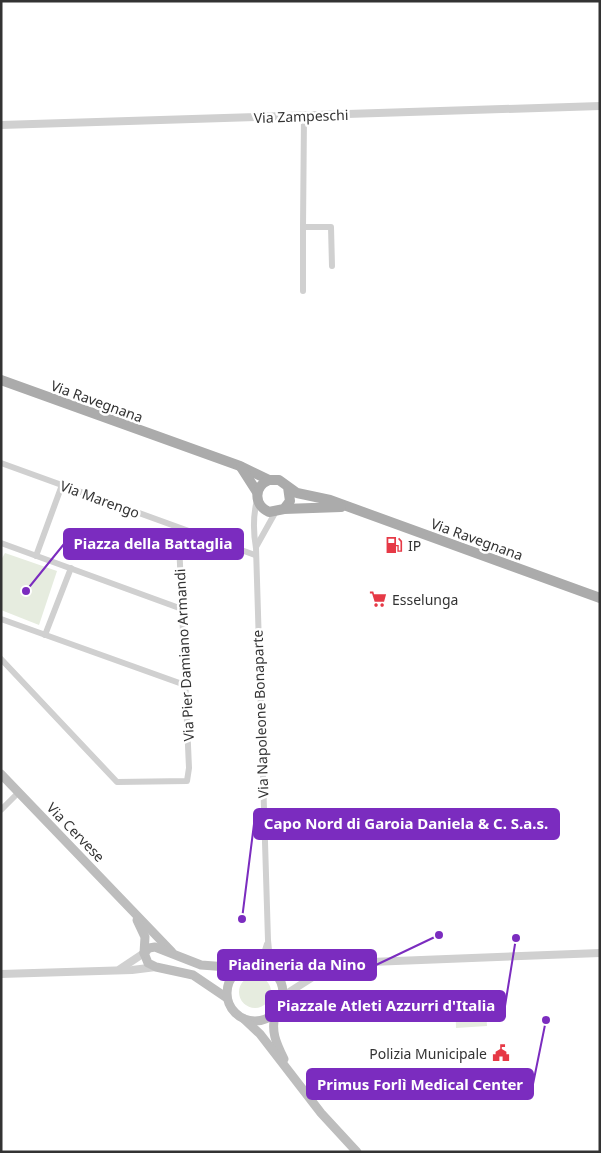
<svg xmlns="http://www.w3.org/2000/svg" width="601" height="1153" font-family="'Noto Sans',sans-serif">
	<rect width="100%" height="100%" fill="#fff"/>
	<!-- green -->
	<g fill="#e6ecdf">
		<path d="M5,553L57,571L39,625L1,610V560Z"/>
		<circle cx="255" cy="992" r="16"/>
		<path d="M485,991L487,1026L456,1028L455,992Z"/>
	</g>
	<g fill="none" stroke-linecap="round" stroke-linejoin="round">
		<!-- minor -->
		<g stroke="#d0d0d0" stroke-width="6">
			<path d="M303,227L304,116"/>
			<path d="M303,291V227H331L332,266"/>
			<path d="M1,463L255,555"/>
			<path d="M257,500C253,516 253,531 256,548L268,940L271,970"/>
			<path d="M1,543L182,609"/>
			<path d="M256,547L275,513"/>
			<path d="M36,556L62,485"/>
			<path d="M1,619L185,685"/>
			<path d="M45,635L71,568"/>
			<path d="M1,659L117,782L187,781L189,768L179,542L186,531"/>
			<path d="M1,810L19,792"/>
			<path d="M254,964L263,957L267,944"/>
		</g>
		<!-- tertiary -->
		<g stroke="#d0d0d0" stroke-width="8">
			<path d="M1,125L600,106"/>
			<path d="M120,969L144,953"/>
			<path d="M1,974L132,970L156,967"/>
			<path d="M277,975L345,963L600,953"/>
			<path d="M283,996L327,968"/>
		</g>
		<!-- secondary -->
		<g stroke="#bdbdbd" stroke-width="9">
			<path d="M1,774L172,952"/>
			<path d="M137,920L145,937L144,953L148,963L156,967L193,975L227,998"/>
			<path d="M144,953L149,948L155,947L201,965L241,968"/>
			<circle cx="255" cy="993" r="28"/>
			<path d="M276,1012C270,1030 276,1043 284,1059"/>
			<path d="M244,1019L260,1034L321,1113L357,1152"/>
		</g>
		<!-- primary -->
		<g stroke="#ababab" stroke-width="10">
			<path d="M1,380L240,466L269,480"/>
			<path d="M241,467L257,492"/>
			<path d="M288,487L290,501L284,509L269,512C254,505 253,487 269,480H279L297,493L330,500L600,598"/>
			<path d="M284,509L341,507"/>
		</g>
	</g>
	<!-- icons -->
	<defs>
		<g id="fuel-bare" transform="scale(1.35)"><path d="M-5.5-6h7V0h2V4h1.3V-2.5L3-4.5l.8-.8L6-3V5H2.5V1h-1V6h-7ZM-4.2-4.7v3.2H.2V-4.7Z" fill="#e63946" stroke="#fff" stroke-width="2.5" paint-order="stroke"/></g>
		<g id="supermarket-bare" transform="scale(1.35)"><path d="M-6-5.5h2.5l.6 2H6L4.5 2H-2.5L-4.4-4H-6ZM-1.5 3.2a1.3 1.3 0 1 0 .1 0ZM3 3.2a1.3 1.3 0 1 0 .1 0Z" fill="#e63946" stroke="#fff" stroke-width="2.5" paint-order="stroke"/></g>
		<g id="civic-bare" transform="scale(1.35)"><path d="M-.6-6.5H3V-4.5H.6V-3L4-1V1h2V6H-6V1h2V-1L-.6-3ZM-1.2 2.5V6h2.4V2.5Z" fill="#e63946" stroke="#fff" stroke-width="2.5" paint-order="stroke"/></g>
	</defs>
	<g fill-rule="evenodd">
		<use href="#fuel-bare" x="394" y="545"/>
		<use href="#supermarket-bare" x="378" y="599"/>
		<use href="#civic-bare" x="501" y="1053"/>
	</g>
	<g text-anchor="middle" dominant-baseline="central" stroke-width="5" stroke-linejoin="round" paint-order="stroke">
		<!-- street labels -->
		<g font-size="14" fill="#333" stroke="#fff">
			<text transform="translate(301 116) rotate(-2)">Via Zampeschi</text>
			<text transform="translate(97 401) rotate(20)">Via Ravegnana</text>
			<text transform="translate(100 499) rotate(20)">Via Marengo</text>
			<text transform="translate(477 539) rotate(20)">Via Ravegnana</text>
			<text transform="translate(184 655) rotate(-93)">Via Pier Damiano Armandi</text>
			<text transform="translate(260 714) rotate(-92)">Via Napoleone Bonaparte</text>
			<text transform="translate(76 832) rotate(46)">Via Cervese</text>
		</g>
		<!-- poi labels -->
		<g font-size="14" fill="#333" stroke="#fff" text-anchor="start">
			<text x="408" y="545">IP</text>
			<text x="392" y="599">Esselunga</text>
			<text x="487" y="1053" text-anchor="end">Polizia Municipale</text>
		</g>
	</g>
	<!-- callouts -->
	<path fill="none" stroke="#7b2cbf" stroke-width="2" d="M26 591L64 544M242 919L254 824M439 935L376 965M516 938L505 1006M546 1020L533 1084"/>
	<g fill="#7b2cbf" stroke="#fff" stroke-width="2">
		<circle cx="26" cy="591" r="5"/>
		<circle cx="242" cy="919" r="5"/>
		<circle cx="439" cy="935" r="5"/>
		<circle cx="516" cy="938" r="5"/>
		<circle cx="546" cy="1020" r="5"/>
	</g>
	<g fill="#7b2cbf" stroke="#7b2cbf" stroke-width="2">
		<rect x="64" y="529" width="179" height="30" rx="5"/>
		<rect x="254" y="809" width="305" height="30" rx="5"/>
		<rect x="218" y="950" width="158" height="30" rx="5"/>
		<rect x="266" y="991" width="239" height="30" rx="5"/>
		<rect x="307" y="1069" width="226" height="30" rx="5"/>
	</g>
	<g font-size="15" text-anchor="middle" font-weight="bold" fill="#fff">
		<text x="153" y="549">Piazza della Battaglia</text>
		<text x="406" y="829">Capo Nord di Garoia Daniela &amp; C. S.a.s.</text>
		<text x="297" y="970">Piadineria da Nino</text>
		<text x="386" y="1011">Piazzale Atleti Azzurri d'Italia</text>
		<text x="420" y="1090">Primus Forlì Medical Center</text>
	</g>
	<!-- border -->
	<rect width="601" height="1153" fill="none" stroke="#333333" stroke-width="5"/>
</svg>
